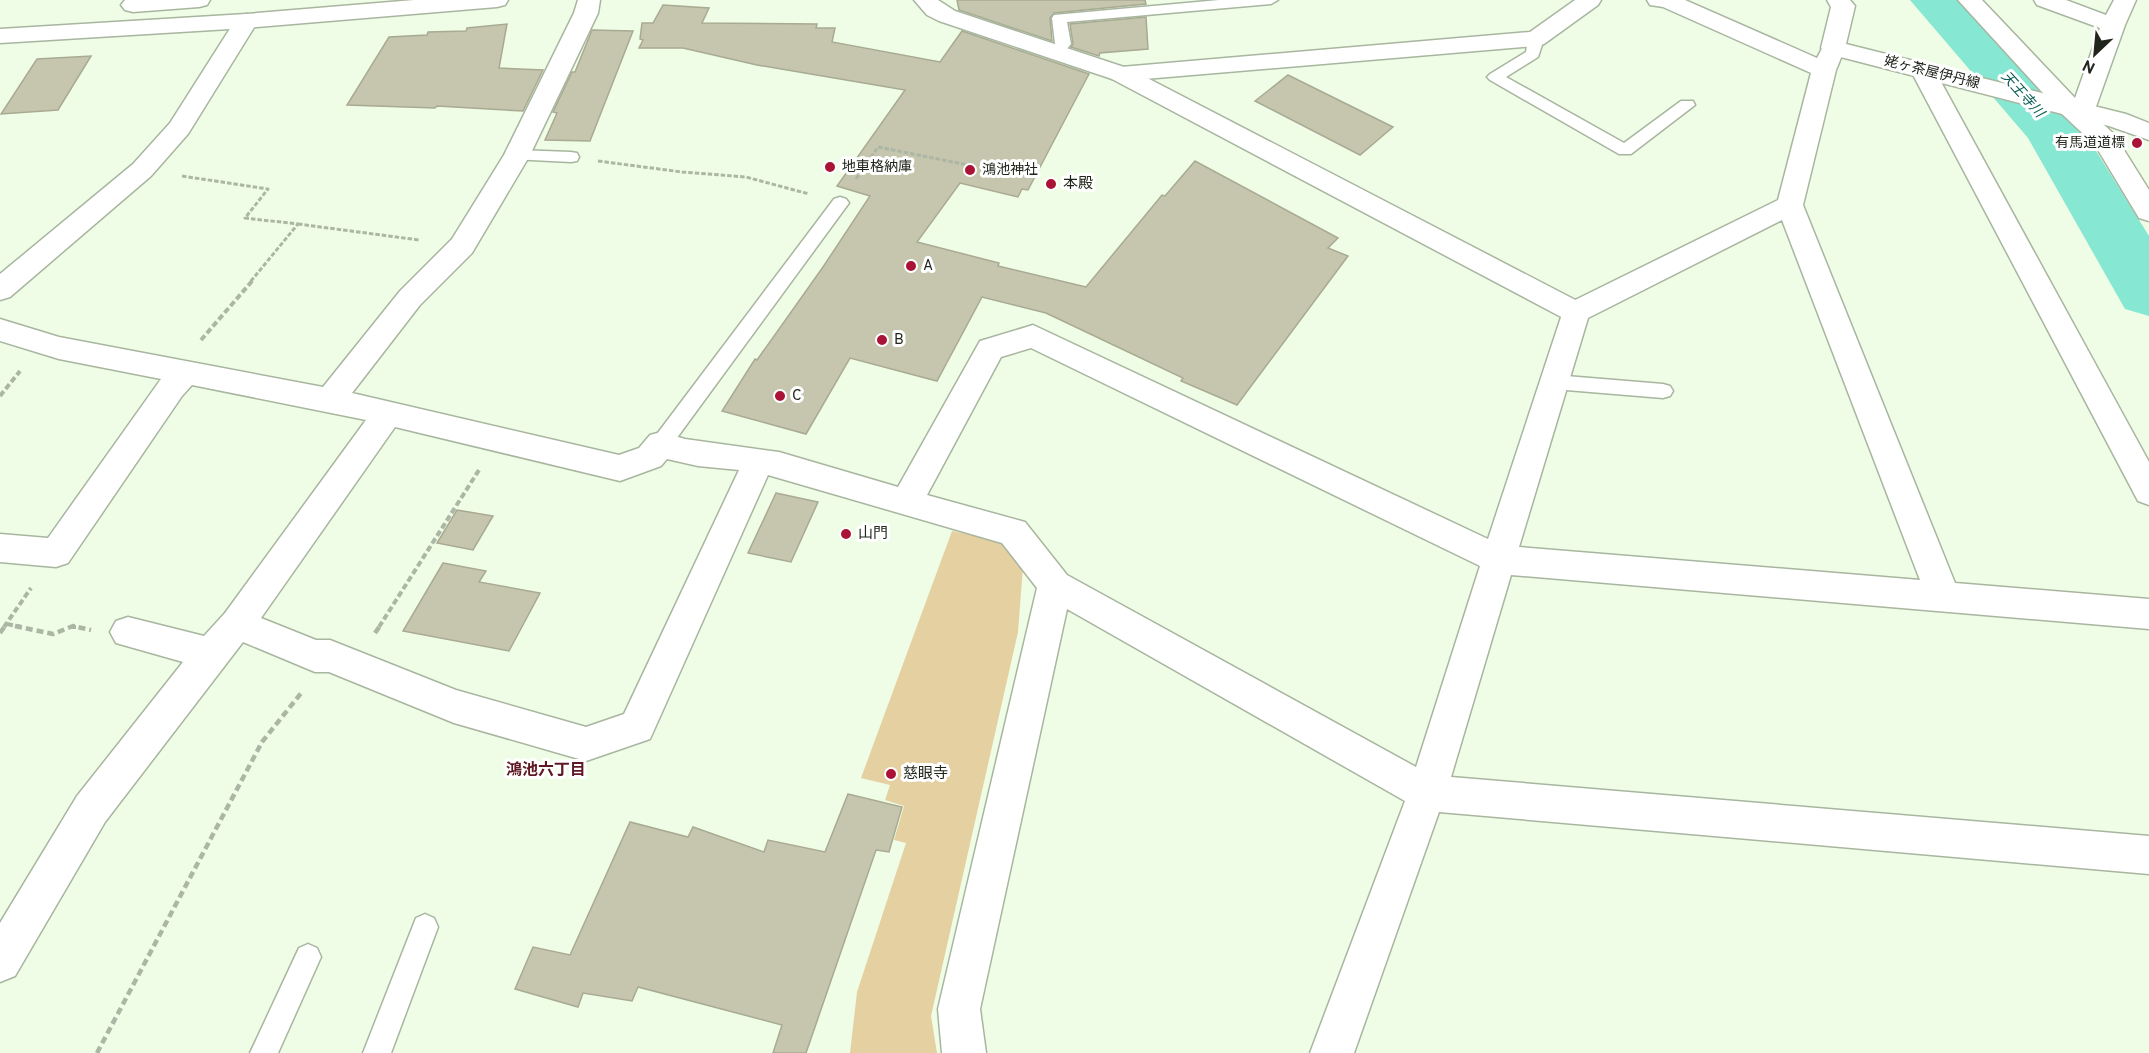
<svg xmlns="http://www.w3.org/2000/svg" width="2149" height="1053" font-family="Overpass,'Noto Sans JP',sans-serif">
	<rect width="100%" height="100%" fill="#effde6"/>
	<!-- green -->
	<path fill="#e5d0a2" d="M952,531L1002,541L1023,567L1018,632L931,1016L937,1053H850L857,992L906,843L894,840L904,806L885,800L890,785L861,778Z"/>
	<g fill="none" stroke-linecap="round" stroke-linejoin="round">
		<!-- river -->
		<path fill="#86e7d3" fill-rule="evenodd" d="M1910,0H1967L2073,114L2149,236V316L2125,309L2028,138Z"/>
	</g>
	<!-- building -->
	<g fill="#c5c6ad" stroke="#a8aa91" stroke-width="1.5">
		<path d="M957,0H1145L1146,4L1054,13L1050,18L1052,41L959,10Z"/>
		<path d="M663,5L709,8L702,23L817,24L816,28H835L832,42L940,62L962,31L1089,74L1028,190L1022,189L1018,197L960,183L917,242L999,263L998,266L1086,287L1162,195L1165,196L1195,161L1338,238L1328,248L1348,256L1237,405L1181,381L1183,378L1046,313L982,297L937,381L850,358L806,434L722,411L755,359L757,360L823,267L870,196L837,186L905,90L757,65L683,48H639L643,40L640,39L642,23H653Z"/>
		<path d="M1146,17L1148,49L1100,53L1099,56L1071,47L1073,44L1070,24Z"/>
		<path d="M507,24L499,68L543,70L523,111L437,106L435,108L347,105L389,37L427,35L428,32L466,31L467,28Z"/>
		<path d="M592,30L633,31L590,141L545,140L557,113L553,112L572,72H575Z"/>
		<path d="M91,56L58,110L1,114L37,59Z"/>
		<path d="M1288,75L1393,127L1360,155L1255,101Z"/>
		<path d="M776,493L818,502L791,562L748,553Z"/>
		<path d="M457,510L493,516L473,550L437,543Z"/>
		<path d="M443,563L486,571L479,582L540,593L509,651L403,631Z"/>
		<path d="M848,794L902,807L889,852L876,850L806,1053H773L782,1025L638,987L632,1001L583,993L578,1007L515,989L533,947L570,955L630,822L688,837L693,827L764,852L768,840L825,852Z"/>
	</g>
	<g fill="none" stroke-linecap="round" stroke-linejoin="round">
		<!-- lane casing -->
		<g stroke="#a8b59f" stroke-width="3">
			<g id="lane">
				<path d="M1219,0H1278L1271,4L1067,22L1071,44L1061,56H1051L1048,53L1055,44L1052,18L1054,15Z"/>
				<path d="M1536,34L1544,39L1538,57L1506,77L1624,143L1681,101H1693L1695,105L1631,154H1619L1490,80L1487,77L1490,74L1526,52L1528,39Z"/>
				<path d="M517,150L571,152L577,153L579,157L577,161L571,162L511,159L509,155L511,151Z"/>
				<path d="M840,197L846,199L849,203L846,207L668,450L661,452L654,450L651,444L654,438L834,199Z"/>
				<path d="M1554,375L1663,384L1670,386L1673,391L1670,396L1663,398L1554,389L1547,387L1544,382L1547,377Z"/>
				<path d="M425,914L434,918L438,927L391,1053H363L416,918Z"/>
				<path d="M308,944L317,948L321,957L278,1053H250L299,948Z"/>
			</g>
		</g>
		<!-- street casing -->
		<g stroke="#a8b59f" stroke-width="3">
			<g id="street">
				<path d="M578,0H600L598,13L530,155L472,253L420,305L352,393L619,455L639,448L650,435L661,432L685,439L779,452L898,487L980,341L1033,325L1488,539L1565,305L1778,200L1811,73L1663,7L1650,5L1647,0H1685L1817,58L1825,43L1833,41L1841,43L1845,48L1836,70L1803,205L1955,583L2149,599V629L1511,575L1451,777L2149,836V874L1439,812L1354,1053H1310L1405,801L1067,609L980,1009L986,1053H942L938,1009L1037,588L1002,543L768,475L650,739L586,761L454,723L329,672H315L243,642L105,822L15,976L0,982V923L77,796L183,662L116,643L110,632L116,621L128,617L204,636L225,613L366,420L192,385L182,396L68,563L56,567L0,562V534L48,538L161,379L59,359L0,341V319L59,337L323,387L400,291L452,239L504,155L574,13ZM1782,220L1920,580L1519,547L1588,318ZM1031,348L1480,566L1416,767L1067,575L1025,522L927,495L1001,357ZM395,427L620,481L661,466L667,459L698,466L739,470L624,714L586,727L456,690L330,640H316L261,618Z"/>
				<path d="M1575,0H1601L1598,5L1544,44L1536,46L1121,81L1112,79L1109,74L1112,69L1121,67L1530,32Z"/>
				<path d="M1958,0H1982L2075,98L2100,28L2037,5L2034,0H2066L2106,15L2114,0H2136L2125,25L2093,115L2114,134L2149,190V221L2139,218L2095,145L2062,114Z"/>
				<path d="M246,14L254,16L258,21L188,134L151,176L10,297L0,300V274L133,164L170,123L238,16Z"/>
				<path d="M1923,64L1932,66L1935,71L2149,462V505L2138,501L1911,71L1914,66Z"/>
			</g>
		</g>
		<!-- secondary casing -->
		<g stroke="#a8b59f" stroke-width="3">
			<g id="secondary">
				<path d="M125,0H210L207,5L199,7L133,12L125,10L121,5Z"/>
				<path d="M414,0H508L505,5L497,7L246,28L0,43V29L246,14Z"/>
				<path d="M914,0H938L955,11L1130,69L1585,305L1589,312L1585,319L1575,322L1565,319L1112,79L939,21L927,15Z"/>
				<path d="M1827,0H1850L1855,6L1846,44L2126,114L2149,123V140L2109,126L1825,53L1821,48L1831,7Z"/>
			</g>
		</g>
		<!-- path-far2 -->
		<g stroke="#abb6a4" stroke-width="3" stroke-dasharray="4.5 2" stroke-linecap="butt">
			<path d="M598,161L682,172L746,177L809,194"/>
			<path d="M182,176L268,189L245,218L298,224L251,281"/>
			<path d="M856,179L878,147L968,165"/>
			<path d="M298,224L419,240"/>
		</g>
		<!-- path-far1 -->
		<g stroke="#abb6a4" stroke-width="4" stroke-dasharray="6 3" stroke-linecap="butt">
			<path d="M201,340L253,280"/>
			<path d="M0,396L20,371"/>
			<path d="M7,624L22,627"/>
			<path d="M4,627L31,588"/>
			<path d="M70,627H78"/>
			<path d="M379,627L479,470"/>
		</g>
		<!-- path -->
		<g stroke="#abb6a4" stroke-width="4.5" stroke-dasharray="7 4" stroke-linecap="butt">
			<path d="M15,626L53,634L73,626L91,630"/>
			<path d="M0,633L5,626"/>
			<path d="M375,633L380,626"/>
			<path d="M97,1053L262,742L302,692"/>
		</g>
		<!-- lane -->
		<use href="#lane" fill="#fff" fill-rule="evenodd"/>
		<!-- street -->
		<use href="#street" fill="#fff" fill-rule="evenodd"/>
		<!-- secondary -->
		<use href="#secondary" fill="#fff" fill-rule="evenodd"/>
	</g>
	<!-- markers -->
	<g fill="#aa1335" stroke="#fff" stroke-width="2">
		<circle cx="2137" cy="143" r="6"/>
		<circle cx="830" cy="167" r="6"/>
		<circle cx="970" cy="170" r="6"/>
		<circle cx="1051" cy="184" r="6"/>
		<circle cx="911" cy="266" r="6"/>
		<circle cx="882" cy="340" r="6"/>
		<circle cx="780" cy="396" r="6"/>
		<circle cx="846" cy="534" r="6"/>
		<circle cx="891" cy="774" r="6"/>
	</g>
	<g text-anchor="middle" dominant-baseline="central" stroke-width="6" stroke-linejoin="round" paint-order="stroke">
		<!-- far-street labels -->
		<g font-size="14" fill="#21261d" stroke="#fff">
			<text transform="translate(1932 73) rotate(14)">姥ヶ茶屋伊丹線</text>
		</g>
		<!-- far-water labels -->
		<g font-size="14" font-style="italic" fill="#085d51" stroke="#fff">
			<text transform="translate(2022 95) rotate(48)">天王寺川</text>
		</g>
		<!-- far-poi labels -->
		<g font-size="14" fill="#21261d" stroke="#fff" text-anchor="start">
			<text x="2125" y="143" text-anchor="end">有馬道道標</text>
			<text x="842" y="167">地車格納庫</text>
			<text x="982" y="170">鴻池神社</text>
		</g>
		<!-- poi labels -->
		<g font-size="15" fill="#21261d" stroke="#fff" text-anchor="start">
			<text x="1063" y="184">本殿</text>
			<text x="923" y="266">A</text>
			<text x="894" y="340">B</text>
			<text x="792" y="396">C</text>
			<text x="858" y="534">山門</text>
			<text x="903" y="774">慈眼寺</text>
		</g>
		<!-- neighbourhood labels -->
		<g font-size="16" font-weight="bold" fill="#5e1822" stroke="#fff">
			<text x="546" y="771">鴻池六丁目</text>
		</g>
	</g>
	<!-- north arrow -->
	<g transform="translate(2095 54) rotate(206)" stroke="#ffffff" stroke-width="4.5" paint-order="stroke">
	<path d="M0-4.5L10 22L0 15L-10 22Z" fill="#21261d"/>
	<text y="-9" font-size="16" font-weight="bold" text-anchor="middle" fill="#21261d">N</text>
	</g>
</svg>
